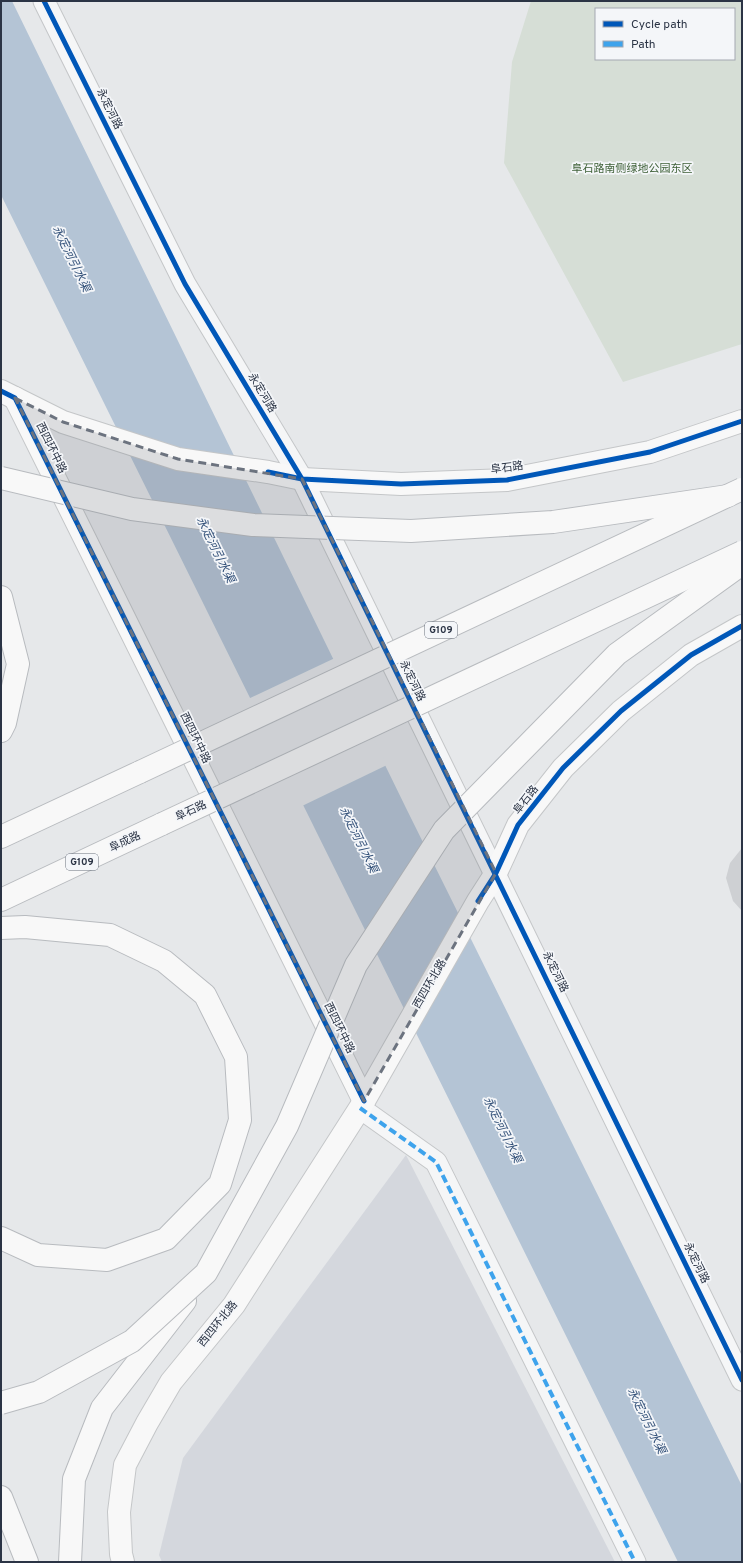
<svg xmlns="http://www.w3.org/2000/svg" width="743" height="1563" font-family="Overpass,'Noto Sans SC',sans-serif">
	<rect width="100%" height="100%" fill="#e6e8ea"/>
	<!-- built -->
	<path fill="#d4d7dd" d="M406,1155L615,1562H162L159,1555L183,1458Z"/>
	<!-- green -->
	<path fill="#d6ded6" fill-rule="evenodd" d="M531,1H742V344L623,382L504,163L512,62ZM596,9H734V59H596Z"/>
	<!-- water -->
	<path fill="#b4c4d5" d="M1,1H12L406,808L742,1486V1562H678L1,195Z"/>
	<!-- pier -->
	<path fill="#e6e8ea" d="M335,658L387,765L302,806L248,699Z"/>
	<!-- building -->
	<path fill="#ced0d3" d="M742,848V911L733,901L726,878L730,863Z"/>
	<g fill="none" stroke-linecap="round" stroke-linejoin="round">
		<!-- street casing -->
		<g stroke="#c4c6c8" stroke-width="23">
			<g id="street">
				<path d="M44,1L185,284L302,479L742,1380"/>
				<path d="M360,1108L436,1162L635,1562"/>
			</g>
		</g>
		<!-- secondary casing -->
		<g stroke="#c4c6c8" stroke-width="24">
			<g id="secondary">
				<path d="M1,391L63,422L178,459L268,472L302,479L401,484L507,480L650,452L742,421"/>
				<path d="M15,398L364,1101"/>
				<path d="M123,1562L121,1554L119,1512L125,1465L147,1423L171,1382L234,1305L360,1108L478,901L496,873L518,825L563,768L621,711L691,655L742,626"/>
			</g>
		</g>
		<!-- highway casing -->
		<g stroke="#b8bbbf" stroke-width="24">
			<g id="highway">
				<path d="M1,597L18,664L5,723L1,731"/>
				<path d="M1,837L140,772"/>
				<path d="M1,900L162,824"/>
				<path d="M1,928L25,927L110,935L164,961L205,995L236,1057L240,1120L220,1184L166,1239L107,1260L38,1255L1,1238"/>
				<path d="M1,1497L27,1562"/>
				<path d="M70,1562L74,1479L102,1408L185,1301"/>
			</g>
		</g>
		<!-- street -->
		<use href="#street" stroke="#f5f6f7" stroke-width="21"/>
		<!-- secondary -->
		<use href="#secondary" stroke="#f8f8f8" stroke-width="22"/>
		<!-- highway -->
		<use href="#highway" stroke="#f8f8f8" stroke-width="22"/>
		<!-- highway-bridge casing -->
		<g stroke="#b8bbbf" stroke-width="24" stroke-linecap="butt">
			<g id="highway-bridge">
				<path d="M1,478L132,509L253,525L411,531L553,522L728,496"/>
				<path d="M140,772L742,489"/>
				<path d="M162,824L742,552"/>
				<path d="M1,1403L39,1392L132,1341L206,1273L287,1126L356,965L444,830L617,654L742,564"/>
			</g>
		</g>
		<!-- highway-bridge -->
		<use href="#highway-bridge" stroke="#f8f8f8" stroke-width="22"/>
		<!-- quiet -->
		<path stroke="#3ea3ec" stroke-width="4" stroke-dasharray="8 4" stroke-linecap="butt" d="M360,1108L436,1162L635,1562"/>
		<!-- cycleway casing -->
		<g stroke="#f4f6f9" stroke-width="8">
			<g id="cycleway">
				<path d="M44,1L185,284L302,479L742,1380"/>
				<path d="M1,391L15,398L364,1101"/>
				<path d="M268,472L302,479L401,484L507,480L650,452L742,421"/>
				<path d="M478,901L496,873L518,825L563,768L621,711L691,655L742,626"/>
			</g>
		</g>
		<!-- cycleway -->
		<use href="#cycleway" stroke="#0057b8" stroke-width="5"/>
	</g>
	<!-- marked area -->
	<path fill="#6c737f" fill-opacity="0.2" stroke="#6c737f" stroke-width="3" stroke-dasharray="8 5" stroke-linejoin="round" d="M15,398L63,422L178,459L302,479L496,873L364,1101Z"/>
	<g text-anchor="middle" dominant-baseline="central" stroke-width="3.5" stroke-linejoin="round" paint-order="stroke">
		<!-- shield labels -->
		<g fill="#f4f6f9" stroke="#676e7b" stroke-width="1">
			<rect x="425" y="622" width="32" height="16" rx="3"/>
			<rect x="66" y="854" width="32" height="16" rx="3"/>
		</g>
		<g font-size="10" font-weight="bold" fill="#2b3445">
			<text x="441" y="630">G109</text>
			<text x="82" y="862">G109</text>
		</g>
		<!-- street labels -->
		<g font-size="11" fill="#2b3445" stroke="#f4f6f9">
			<text transform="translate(109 109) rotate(64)">永定河路</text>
			<text transform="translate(262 393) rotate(59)">永定河路</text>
			<text transform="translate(51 448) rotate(64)">西四环中路</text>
			<text transform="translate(507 468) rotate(-7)">阜石路</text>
			<text transform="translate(412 681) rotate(64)">永定河路</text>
			<text transform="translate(195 738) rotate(64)">西四环中路</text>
			<text transform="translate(526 800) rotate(-52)">阜石路</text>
			<text transform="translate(191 811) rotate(-25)">阜石路</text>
			<text transform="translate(125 842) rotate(-25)">阜成路</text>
			<text transform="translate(555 972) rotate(64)">永定河路</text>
			<text transform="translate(430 984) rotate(-60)">西四环北路</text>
			<text transform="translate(339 1028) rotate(64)">西四环中路</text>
			<text transform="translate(696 1263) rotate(64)">永定河路</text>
			<text transform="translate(218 1324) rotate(-51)">西四环北路</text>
		</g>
		<!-- park labels -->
		<g font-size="11" fill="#3f6138" stroke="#f4f6f9">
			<text x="632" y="169">阜石路南侧绿地公园东区</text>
		</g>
		<!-- water labels -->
		<g font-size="12" font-style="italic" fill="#34527a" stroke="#f4f6f9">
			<text transform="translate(71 259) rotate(64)">永定河引水渠</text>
			<text transform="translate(215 550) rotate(64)">永定河引水渠</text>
			<text transform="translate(358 840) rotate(64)">永定河引水渠</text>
			<text transform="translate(502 1130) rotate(64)">永定河引水渠</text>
			<text transform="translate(646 1421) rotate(64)">永定河引水渠</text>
		</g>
	</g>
	<!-- border -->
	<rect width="743" height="1563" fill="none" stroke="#2b3445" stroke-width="4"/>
	<!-- legend -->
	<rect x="595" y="8" width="140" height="52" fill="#f4f6f9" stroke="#a4a8b1"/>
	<rect x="603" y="21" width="20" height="6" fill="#0057b8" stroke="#a4a8b1"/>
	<text x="631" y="28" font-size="12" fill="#2b3445">Cycle path</text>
	<rect x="603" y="41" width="20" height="6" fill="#3ea3ec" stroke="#a4a8b1"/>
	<text x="631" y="48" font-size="12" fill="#2b3445">Path</text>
</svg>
